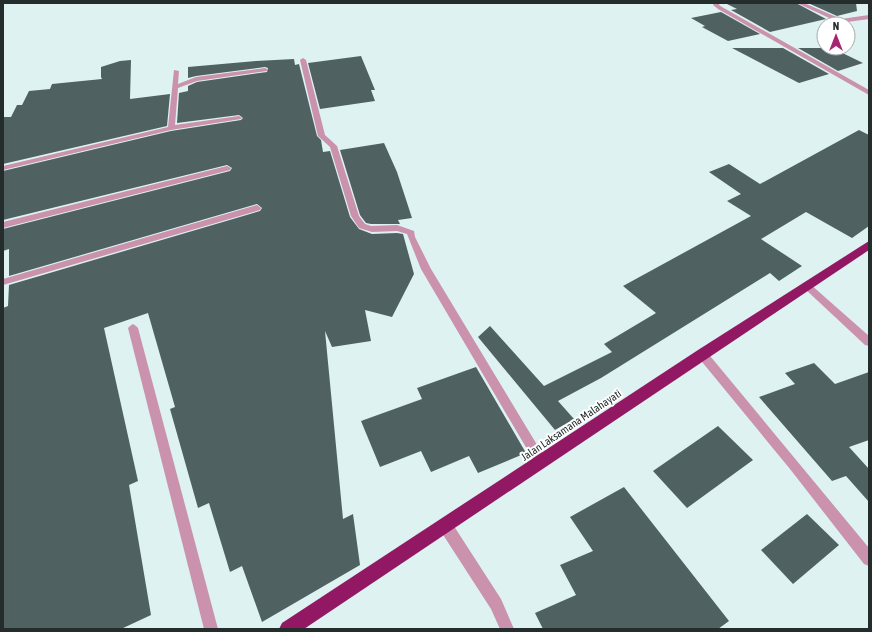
<svg xmlns="http://www.w3.org/2000/svg" width="872" height="632" font-family="'Asap Condensed',sans-serif">
	<rect width="100%" height="100%" fill="#ddf2f1"/>
	<!-- building -->
	<g fill="#4f6261">
		<path d="M725,3H796L826,19L770,32L731,10L737,9Z"/>
		<path d="M808,3H856L857,11L837,16Z"/>
		<path d="M721,12L760,34L728,41L702,27L705,26L691,18Z"/>
		<path d="M732,48H783L829,74L799,83Z"/>
		<path d="M798,48H832L863,63L838,71Z"/>
		<path d="M361,56L375,90H371L375,101L320,109L308,63Z"/>
		<path d="M294,59L295,65L299,64L317,136L321,140L323,152L330,151L350,217L359,229L372,234L397,233L403,234L414,274L392,317L365,310L371,341L332,347L325,331L343,519L353,514L360,565L262,622L242,566L230,572L209,503L198,508L170,409L175,407L148,313L104,328L138,481L129,485L151,615L121,629H3V308L8,306L9,285L260,211L262,208L257,204L9,276V249L3,251V229L230,171L232,168L227,165L3,220V171L171,131L241,120L243,118L239,115L177,123L179,93L188,91V86L197,82L267,72L268,68L265,67L196,76L188,78V67L256,61Z"/>
		<path d="M131,60L130,99L170,94L167,126L3,164V117H11L17,105H22L29,91L50,89L52,84L102,79L101,77V67L120,61Z"/>
		<path d="M859,130L869,135V226L852,238L806,212L761,239L802,266L779,281L770,273L601,378L558,401L574,419L555,430L478,337L490,326L544,386L612,352L604,344L656,313L623,286L751,216L727,201L741,194L709,172L729,164L760,184Z"/>
		<path d="M384,143L397,172L412,218L398,220L400,224H371L366,223L360,215L340,150Z"/>
		<path d="M814,363L835,384L869,372V440L849,447L869,469V502L846,476L832,481L759,397L795,384L785,373Z"/>
		<path d="M476,367L526,453L478,473L469,456L431,472L421,451L380,467L361,421L422,399L417,388Z"/>
		<path d="M718,426L753,460L687,508L653,471Z"/>
		<path d="M624,487L729,621L718,629H543L535,613L576,595L560,565L593,551L570,517Z"/>
		<path d="M807,514L839,545L793,584L761,550Z"/>
	</g>
	<g fill="none" stroke-linecap="round" stroke-linejoin="round">
		<!-- lane -->
		<path fill="#ca92ad" fill-rule="evenodd" d="M133,324L136,326L138,328L218,629H204L128,328L130,326Z"/>
		<!-- street -->
		<g fill="#ca92ad" fill-rule="evenodd">
			<path d="M714,3H720L719,5L722,7L869,90V95L718,9L713,5Z"/>
			<path d="M797,3H804L841,19L869,15V19L840,23Z"/>
			<path d="M303,58L306,60L325,135L337,146L359,216L365,224L371,226L397,225L414,231L415,237L431,269L545,458L547,462L545,466L541,468L537,466L421,269L407,234L397,231L372,232L359,228L351,216L330,147L318,136L300,60Z"/>
			<path d="M265,68L267,69V71L197,81L178,88L175,125L239,116L242,118L241,119L171,130L3,170V166L168,127L174,70L179,71L178,84L196,77Z"/>
			<path d="M227,166L231,168L230,170L3,228V222Z"/>
			<path d="M257,205L261,208L260,210L3,285V279Z"/>
			<path d="M807,283L810,284L869,336V346L865,345L804,288L802,286Z"/>
			<path d="M702,350L706,351L869,548V566L864,564L790,469L698,357L697,354L698,351Z"/>
			<path d="M445,518L450,520L501,599L514,629H500L491,609L440,530L438,525L440,520Z"/>
		</g>
		<!-- highway -->
		<path fill="#931864" fill-rule="evenodd" d="M869,241V250L304,629H279L282,623L698,350Z"/>
	</g>
	<g text-anchor="middle" dominant-baseline="central" stroke-width="4" stroke-linejoin="round" paint-order="stroke">
		<!-- street labels -->
		<g font-size="11" fill="#242c2c" stroke="#fff">
			<text transform="translate(571 425) rotate(-34)">Jalan Laksamana Malahayati</text>
		</g>
	</g>
	<!-- border -->
	<rect width="872" height="632" fill="none" stroke="#242c2c" stroke-width="8"/>
	<!-- north arrow -->
	<g transform="translate(836 36)"><circle r="19" fill="#ffffff" stroke="#a7abab"/>
	<path d="M0-3L7 15L0 10L-7 15Z" fill="#a72674"/>
	<text y="-6" font-size="11" font-weight="bold" text-anchor="middle" fill="#242c2c">N</text>
	</g>
</svg>
